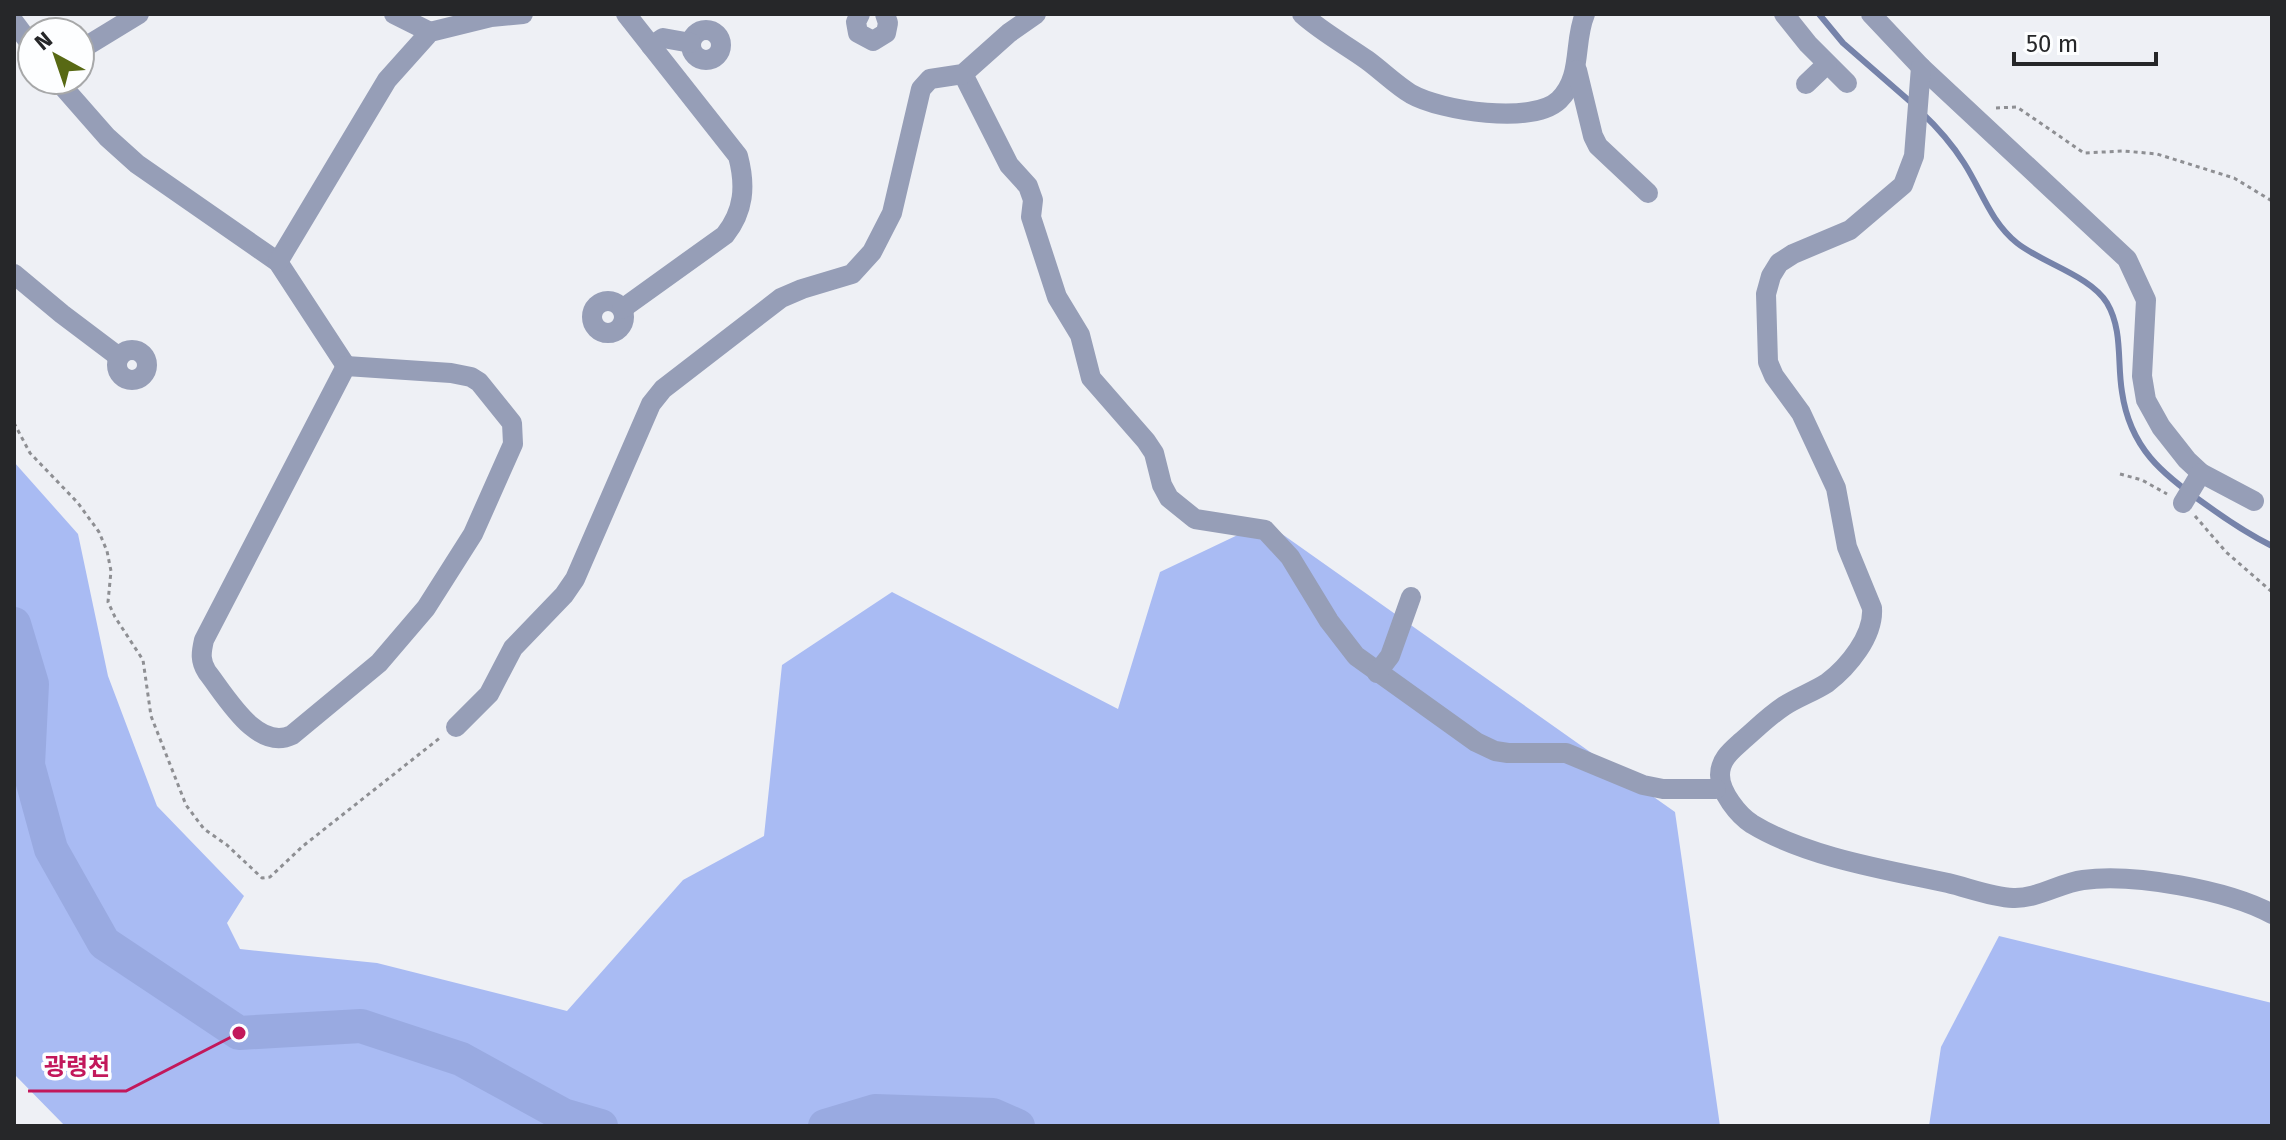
<svg xmlns="http://www.w3.org/2000/svg" width="2286" height="1140" font-family="'Fira Sans','Noto Sans KR',sans-serif">
	<rect width="100%" height="100%" fill="#eef0f5"/>
	<!-- forest -->
	<g fill="#a9bbf3">
		<path d="M14,462L78,534L108,676L157,806L244,896L227,923L240,949L377,963L567,1011L683,880L764,836L782,665L892,592L1118,709L1160,572L1265,522L1675,812L1720,1126H65L14,1074Z"/>
		<path d="M1999,936L2272,1003V1126H1929L1941,1047Z"/>
	</g>
	<g fill="none" stroke-linecap="round" stroke-linejoin="round">
		<!-- stream -->
		<g stroke="#7683aa" stroke-width="6">
			<path d="M1819,14L1843,43L1913,104"/>
			<path d="M1921,112C1937,127 1952,144 1964,163C1982,191 1990,221 2017,243C2042,263 2091,276 2107,303C2123,330 2117,363 2122,392C2130,448 2162,474 2205,504C2227,520 2248,534 2272,546"/>
		</g>
		<!-- river -->
		<g stroke="#99aae1" stroke-width="34">
			<path d="M14,624L32,684L28,765L51,849L104,943L239,1033L361,1026L461,1059L563,1115L601,1126"/>
			<path d="M825,1126L875,1111L993,1115L1018,1126"/>
		</g>
		<!-- path -->
		<g stroke="#8e8f93" stroke-width="3" stroke-dasharray="4 4" stroke-linecap="butt">
			<path d="M1996,108L2017,107L2084,153L2124,151L2157,154L2234,178L2272,201"/>
			<path d="M14,423L30,453L78,503L99,532L107,551L111,571L108,602L115,617L143,660L151,716L186,805L204,829L227,845L262,878L270,877L303,846L441,737"/>
			<path d="M2120,474L2142,480L2167,494"/>
			<path d="M2195,516L2226,552L2272,592"/>
		</g>
		<!-- minor -->
		<g stroke="#969eb7" stroke-width="20">
			<path d="M394,14L430,32"/>
			<path d="M860,14L856,22L858,33L873,41L886,33L888,23L885,14"/>
			<path d="M1302,14C1322,32 1346,45 1367,60C1382,71 1396,85 1411,94C1441,111 1533,125 1559,100C1583,77 1573,42 1585,14"/>
			<path d="M1784,14L1808,44L1847,83"/>
			<path d="M1871,14L1921,67L2127,259L2146,300L2142,376L2146,400L2161,427L2187,460L2201,473L2254,501"/>
			<path d="M14,22L32,46"/>
			<circle cx="706" cy="45" r="15"/>
			<path d="M651,46L663,38L691,43"/>
			<path d="M80,50L139,14"/>
			<path d="M1921,67L1914,156L1903,185L1850,230L1793,254L1779,263L1771,276L1766,294L1768,362L1774,376L1801,413L1836,488L1847,547L1872,608C1874,636 1848,667 1827,683C1813,692 1798,697 1784,706C1769,716 1756,729 1742,741C1732,750 1720,759 1720,775C1720,792 1738,815 1752,824C1806,857 1887,870 1948,883C1969,888 1992,897 2013,898C2037,899 2060,883 2083,880C2133,873 2228,890 2272,914"/>
			<path d="M1577,70L1593,136L1598,146L1648,193"/>
			<path d="M963,74L1009,165L1028,186L1033,200L1031,217L1057,297L1080,335L1091,378L1146,441L1154,453L1162,485L1169,498L1195,519L1265,530L1290,557L1329,621L1356,656L1476,742L1495,751L1508,753H1566L1643,785L1663,789H1716"/>
			<path d="M57,80L107,137L137,164L278,262L346,366"/>
			<path d="M1806,84L1827,64"/>
			<path d="M278,262L387,80L430,32L491,17L523,14"/>
			<path d="M14,274L62,314L119,357"/>
			<circle cx="608" cy="317" r="16"/>
			<path d="M622,309L725,235C744,211 746,186 738,156L626,14"/>
			<circle cx="132" cy="365" r="15"/>
			<path d="M346,366L451,373L471,377L479,382L512,423L513,444L473,534L426,608L379,663L292,735C257,752 226,696 207,672C200,661 201,653 204,640Z"/>
			<path d="M2183,503L2201,473"/>
			<path d="M1377,673L1390,656L1411,597"/>
			<path d="M456,727L489,694L513,648L564,595L575,579L651,404L663,389L781,298L802,289L852,274L872,252L892,213L921,89L930,79L963,74L1009,33L1036,14"/>
		</g>
	</g>
	<!-- callouts -->
	<path fill="none" stroke="#c2185b" stroke-width="3" d="M239 1033L126 1091H28"/>
	<circle fill="#c2185b" stroke="#fdfeff" stroke-width="3" cx="239" cy="1033" r="8"/>
	<g font-size="24" text-anchor="middle" font-weight="bold" fill="#c2185b" stroke="#fdfeff" stroke-width="7" stroke-linejoin="round" paint-order="stroke">
		<text x="77" y="1075">광령천</text>
	</g>
	<!-- border -->
	<rect width="2286" height="1140" fill="none" stroke="#262729" stroke-width="32"/>
	<!-- north arrow -->
	<g transform="translate(56 56) rotate(320)"><circle r="38" fill="#fdfeff" stroke="#a7a8a9" stroke-width="2"/>
	<path d="M0-6L14 30L0 20L-14 30Z" fill="#586914"/>
	<text y="-12" font-size="22" font-weight="bold" text-anchor="middle" fill="#262729">N</text>
	</g>
	<!-- scale -->
	<path d="M2014 52v12h142v-12" fill="none" stroke="#262729" stroke-width="4"/>
	<text x="2026" y="52" font-size="24" fill="#262729" stroke="#fdfeff" stroke-width="6" paint-order="stroke">50 m</text>
</svg>
